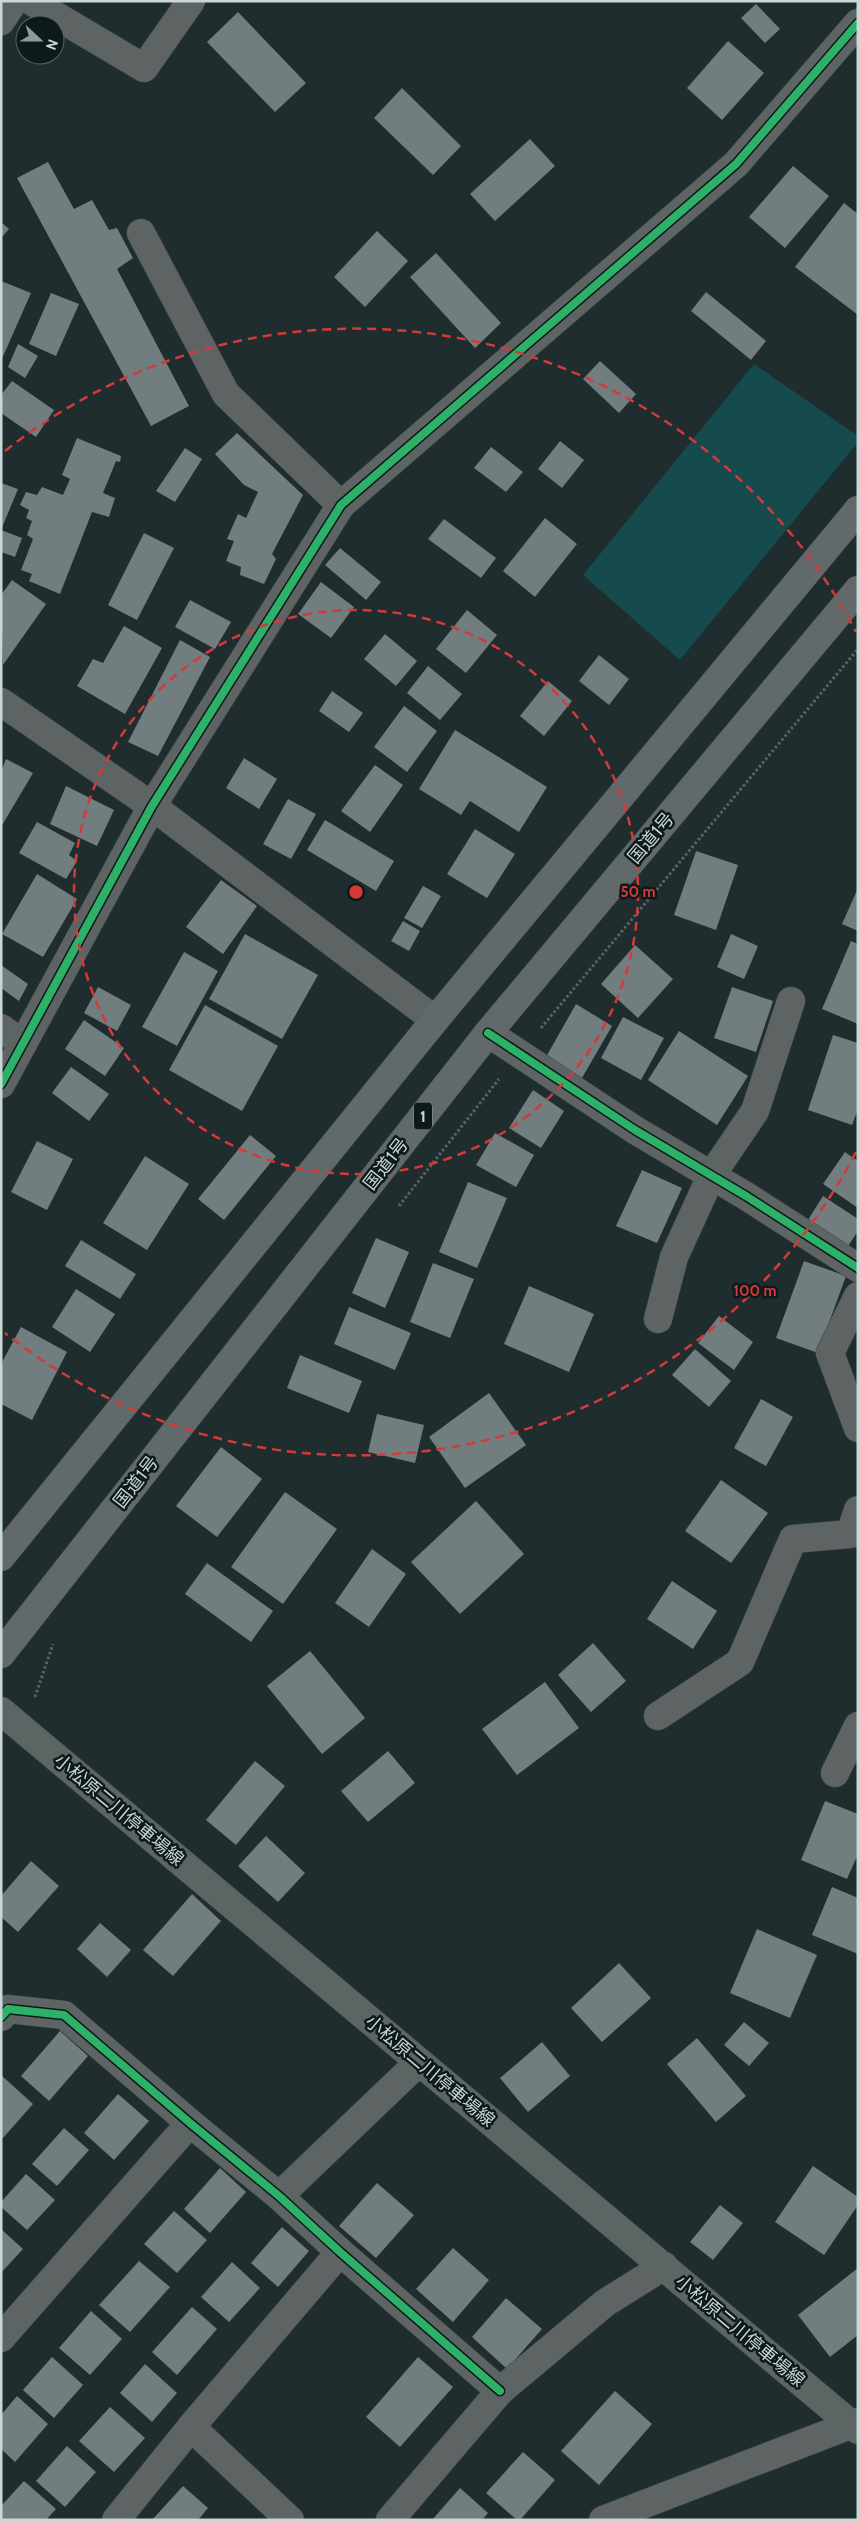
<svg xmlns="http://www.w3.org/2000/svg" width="859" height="2521" font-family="Cabin,'Noto Sans JP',sans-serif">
	<rect width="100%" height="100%" fill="#202d2e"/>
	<!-- green -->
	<path fill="#154b4d" d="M754,364L858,436V442L680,660L583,575Z"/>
	<!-- building -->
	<g fill="#717d7e">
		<path d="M756,4L780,29L765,43L741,18Z"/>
		<path d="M238,12L306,83L275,112L207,42Z"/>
		<path d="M728,41L764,73L722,120L687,88Z"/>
		<path d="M402,88L461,146L433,175L374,118Z"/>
		<path d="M530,139L555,166L495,221L470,194Z"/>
		<path d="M48,162L74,209L92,200L109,230L117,228L133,258L117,269L189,406L151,426L17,178Z"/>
		<path d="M793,166L829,196L785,248L749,217Z"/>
		<path d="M844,203L858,214V315L795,267Z"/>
		<path d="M1,222L9,229L1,238Z"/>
		<path d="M377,231L408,261L365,307L334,277Z"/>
		<path d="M436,253L501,323L475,348L410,277Z"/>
		<path d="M1,281L31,293L1,361Z"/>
		<path d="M706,292L766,341L751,360L691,311Z"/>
		<path d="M51,293L79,304L56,356L29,344Z"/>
		<path d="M18,344L38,356L25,378L8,367Z"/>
		<path d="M600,361L636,394L619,413L583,379Z"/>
		<path d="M12,381L54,410L36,437L1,413V395Z"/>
		<path d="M237,433L303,495L272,554L276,559L264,584L240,575L241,567L226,561L234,541L227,539L238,514L246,518L258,492L244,485L215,454Z"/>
		<path d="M77,438L121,456L120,462L116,461L103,493L115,498L109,517L92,512L60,594L29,581L32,574L21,570L33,539L27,535L32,521L26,518L29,510L20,505L26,492L37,495L42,487L63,495L70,479L62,475Z"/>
		<path d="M560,441L584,460L562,488L538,469Z"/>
		<path d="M491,447L523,472L506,492L474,468Z"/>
		<path d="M185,448L202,459L175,502L156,491Z"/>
		<path d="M1,483L18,489L1,530Z"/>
		<path d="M545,518L577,544L535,597L503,571Z"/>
		<path d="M444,519L496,558L481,578L428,539Z"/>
		<path d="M1,530L22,538L15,557L1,552Z"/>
		<path d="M144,533L174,548L137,620L108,605Z"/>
		<path d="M340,548L381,582L366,600L325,565Z"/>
		<path d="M12,580L46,604L3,665L1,595Z"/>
		<path d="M321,582L354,607L331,638L298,614Z"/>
		<path d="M190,600L231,622L215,649L175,627Z"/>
		<path d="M467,610L497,635L466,673L436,649Z"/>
		<path d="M124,626L162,648L125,714L77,686L93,659L103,663Z"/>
		<path d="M385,634L417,661L396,686L364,659Z"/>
		<path d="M180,640L210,657L158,756L128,742Z"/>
		<path d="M599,655L629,679L609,705L579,681Z"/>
		<path d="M428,666L462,694L440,720L407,693Z"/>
		<path d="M548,681L572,701L544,736L520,716Z"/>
		<path d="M332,691L363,713L349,732L319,711Z"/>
		<path d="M404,706L437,731L407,772L374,747Z"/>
		<path d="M455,730L547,787L519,832L470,801L461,815L419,789Z"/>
		<path d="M244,758L277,779L259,809L226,788Z"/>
		<path d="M6,759L33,773L1,827V772Z"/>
		<path d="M375,765L403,785L370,832L341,811Z"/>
		<path d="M66,786L114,810L97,846L50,824Z"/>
		<path d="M288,799L316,814L291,859L263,844Z"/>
		<path d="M325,820L394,861L376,891L307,850Z"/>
		<path d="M37,822L75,843L69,855L77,861L66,879L19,853Z"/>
		<path d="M475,829L515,854L487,898L447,874Z"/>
		<path d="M696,851L738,865L716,930L674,915Z"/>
		<path d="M37,874L77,899L43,957L2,934Z"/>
		<path d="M221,880L257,906L223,954L186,927Z"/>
		<path d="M423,886L441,896L422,928L404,918Z"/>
		<path d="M858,888V931L842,924Z"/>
		<path d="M403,921L420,931L409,951L391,941Z"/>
		<path d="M245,934L318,975L282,1039L209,999Z"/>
		<path d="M731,934L758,946L744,979L717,967Z"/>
		<path d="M851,941L858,944V1024L822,1009Z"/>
		<path d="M635,945L673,979L638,1018L601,984Z"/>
		<path d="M184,952L218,971L177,1046L142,1027Z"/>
		<path d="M1,965L28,984L19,1001L1,988Z"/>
		<path d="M98,987L131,1005L117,1031L84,1013Z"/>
		<path d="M732,987L773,1001L756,1052L714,1038Z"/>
		<path d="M576,1004L612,1026L582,1078L546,1057Z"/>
		<path d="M205,1005L278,1046L242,1111L169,1070Z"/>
		<path d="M623,1017L664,1038L641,1080L601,1058Z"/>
		<path d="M84,1020L124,1048L105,1076L65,1049Z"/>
		<path d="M679,1031L748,1076L717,1125L648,1080Z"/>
		<path d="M833,1035L858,1043V1109L852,1125L808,1110Z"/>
		<path d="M71,1067L109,1094L89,1121L52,1093Z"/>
		<path d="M533,1090L564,1111L541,1148L509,1128Z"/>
		<path d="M495,1133L534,1155L516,1187L476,1165Z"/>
		<path d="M250,1135L276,1156L224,1220L198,1199Z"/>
		<path d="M37,1141L73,1159L47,1210L11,1192Z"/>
		<path d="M845,1152L858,1161V1208L823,1184Z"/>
		<path d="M145,1156L189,1184L147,1250L103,1223Z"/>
		<path d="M642,1170L682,1188L657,1243L616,1226Z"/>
		<path d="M468,1182L507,1198L477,1268L439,1252Z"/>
		<path d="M823,1196L858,1219V1231L848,1246L808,1220Z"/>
		<path d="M376,1238L409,1252L385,1308L352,1293Z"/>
		<path d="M81,1240L136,1274L120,1299L65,1266Z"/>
		<path d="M804,1261L846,1276L818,1353L776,1338Z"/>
		<path d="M433,1263L474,1279L450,1338L410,1322Z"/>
		<path d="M529,1286L594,1314L569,1372L504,1344Z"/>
		<path d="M76,1289L115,1314L90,1352L52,1327Z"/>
		<path d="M349,1307L411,1333L395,1370L334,1344Z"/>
		<path d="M719,1316L753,1342L734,1370L698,1343Z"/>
		<path d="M21,1327L67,1352L32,1420L1,1404V1364Z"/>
		<path d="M695,1349L731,1381L709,1407L672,1375Z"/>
		<path d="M300,1355L362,1381L349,1413L287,1388Z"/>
		<path d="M489,1393L526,1445L465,1488L429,1437Z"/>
		<path d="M761,1399L793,1417L766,1466L734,1448Z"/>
		<path d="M377,1414L424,1425L415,1463L368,1452Z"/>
		<path d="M221,1447L262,1479L217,1537L176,1506Z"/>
		<path d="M721,1480L768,1513L731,1563L685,1531Z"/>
		<path d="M285,1492L337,1529L283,1604L231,1567Z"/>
		<path d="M476,1501L524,1554L460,1614L411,1562Z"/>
		<path d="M372,1549L406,1574L369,1627L335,1603Z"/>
		<path d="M207,1563L273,1611L251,1642L185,1594Z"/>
		<path d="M672,1581L717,1611L693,1649L647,1619Z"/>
		<path d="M593,1643L626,1681L591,1712L558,1675Z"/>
		<path d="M310,1651L365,1718L322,1754L267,1686Z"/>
		<path d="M545,1682L579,1728L517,1775L482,1729Z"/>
		<path d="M388,1751L415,1783L368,1822L341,1791Z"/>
		<path d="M255,1761L285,1786L236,1845L206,1820Z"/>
		<path d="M825,1801L858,1814V1854L847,1879L801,1860Z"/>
		<path d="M266,1836L305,1873L278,1902L238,1866Z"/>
		<path d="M31,1861L59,1886L18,1932L1,1917V1896Z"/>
		<path d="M832,1887L858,1898V1954L812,1935Z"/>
		<path d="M192,1894L221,1921L173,1976L143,1950Z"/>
		<path d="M100,1923L131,1950L107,1977L77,1949Z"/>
		<path d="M757,1929L817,1955L790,2018L730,1993Z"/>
		<path d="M619,1963L651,1998L602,2042L571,2008Z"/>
		<path d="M744,2022L769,2043L749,2066L724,2045Z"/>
		<path d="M60,2031L88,2056L49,2101L21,2076Z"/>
		<path d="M697,2038L746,2096L716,2122L667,2064Z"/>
		<path d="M542,2042L570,2076L528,2112L500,2078Z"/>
		<path d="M1,2075L33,2104L3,2138L1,2136Z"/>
		<path d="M118,2094L149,2121L114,2160L84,2133Z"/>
		<path d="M64,2128L89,2150L57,2186L32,2164Z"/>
		<path d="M813,2166L858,2197V2205L824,2255L775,2222Z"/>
		<path d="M220,2168L246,2192L210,2233L184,2209Z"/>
		<path d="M26,2174L55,2200L27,2230L1,2207V2202Z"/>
		<path d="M377,2183L414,2215L376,2258L339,2226Z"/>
		<path d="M720,2205L743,2223L713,2260L690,2242Z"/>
		<path d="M174,2211L207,2240L177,2273L144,2244Z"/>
		<path d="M282,2227L309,2251L278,2287L251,2263Z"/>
		<path d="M1,2229L23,2249L1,2273Z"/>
		<path d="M453,2248L489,2280L453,2322L416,2289Z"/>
		<path d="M139,2261L170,2287L130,2332L99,2305Z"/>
		<path d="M232,2262L260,2288L229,2322L201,2297Z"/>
		<path d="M858,2268V2335L830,2357L798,2315Z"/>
		<path d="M506,2298L542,2329L507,2369L472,2337Z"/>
		<path d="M192,2307L217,2329L177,2375L152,2352Z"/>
		<path d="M91,2311L122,2339L90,2375L59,2348Z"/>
		<path d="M52,2357L83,2385L54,2418L23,2390Z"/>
		<path d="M418,2357L453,2387L400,2447L366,2417Z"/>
		<path d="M145,2364L177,2393L152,2422L120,2393Z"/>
		<path d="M615,2391L652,2424L599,2485L561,2451Z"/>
		<path d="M17,2396L48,2424L15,2462L1,2449V2415Z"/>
		<path d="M110,2407L145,2438L114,2472L79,2441Z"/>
		<path d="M67,2446L96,2472L65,2507L36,2481Z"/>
		<path d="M523,2452L555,2480L520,2520H517L486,2493Z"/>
		<path d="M24,2481L56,2509L46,2520H1V2506Z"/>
		<path d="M183,2486L208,2508L198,2520H152Z"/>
		<path d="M460,2488L488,2513L482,2520H432Z"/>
	</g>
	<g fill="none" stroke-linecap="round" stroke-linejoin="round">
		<!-- minor casing -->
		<g stroke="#3f4b4c" stroke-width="29">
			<g id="minor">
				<path d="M31,1L144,68L191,1"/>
				<path d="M1,21L14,1"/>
				<path d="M141,233L226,394L341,505"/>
				<path d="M1,702L152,806L435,1020"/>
				<path d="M1,1028L23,1044"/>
				<path d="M488,1033L635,1130L746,1196L858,1268"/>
				<path d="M1,1084L152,806L341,505L736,164L858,23"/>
				<path d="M858,1296L830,1353L858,1428"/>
				<path d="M658,1319L674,1257L711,1176L755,1111L791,1001"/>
				<path d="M658,1716L740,1662L793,1539L850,1534L858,1510"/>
				<path d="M835,1773L858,1726"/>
				<path d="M1,2017L8,2009L64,2015L190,2123L279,2196L340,2252L500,2391"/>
				<path d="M279,2196L419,2062"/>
				<path d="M1,2338L190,2123"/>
				<path d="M191,2427L290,2520"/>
				<path d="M116,2520L191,2427L340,2252"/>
				<path d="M390,2520L500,2391L605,2303L664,2266"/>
				<path d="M603,2520L858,2422"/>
			</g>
		</g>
		<!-- major casing -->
		<g stroke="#3f4b4c" stroke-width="29">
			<path id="major" d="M1,1711L858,2430"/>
		</g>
		<!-- highway casing -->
		<g stroke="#3f4b4c" stroke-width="29">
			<g id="highway">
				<path d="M1,1557L435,1020L858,510"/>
				<path d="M1,1654L488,1033L858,590"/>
			</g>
		</g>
		<!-- path -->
		<g stroke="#5c6363" stroke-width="3" stroke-dasharray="2.5 2.5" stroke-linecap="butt">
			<path d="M541,1028L858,649"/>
			<path d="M399,1206L499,1079"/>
			<path d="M35,1697L53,1644"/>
		</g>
		<!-- minor -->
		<use href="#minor" stroke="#5e6364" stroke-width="28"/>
		<!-- major -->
		<use href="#major" stroke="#5c6464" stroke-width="28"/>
		<!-- highway -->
		<use href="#highway" stroke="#61696a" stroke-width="28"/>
		<!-- cycleway casing -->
		<g stroke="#0e1919" stroke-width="11">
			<g id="cycleway">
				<path d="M488,1033L635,1130L746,1196L858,1268"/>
				<path d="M1,1084L152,806L341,505L736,164L858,23"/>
				<path d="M1,2017L8,2009L64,2015L190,2123L279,2196L340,2252L500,2391"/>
			</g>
		</g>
		<!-- cycleway -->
		<use href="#cycleway" stroke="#2db169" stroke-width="8"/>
	</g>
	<!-- distance rings -->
	<g fill="none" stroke="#d53a3a" stroke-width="2.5" stroke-dasharray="9 6">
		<circle cx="356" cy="892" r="282"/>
		<path d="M856 1152A564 564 0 0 1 5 1333M5 451A564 564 0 0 1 856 632"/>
	</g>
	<g text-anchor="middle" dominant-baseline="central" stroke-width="5" stroke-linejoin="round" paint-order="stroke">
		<!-- shield labels -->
		<rect fill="#0e1919" stroke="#909e9e" stroke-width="1" x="414" y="1102.5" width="18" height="27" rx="4"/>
		<g font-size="16" font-weight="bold" fill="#c8d7d7">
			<text x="423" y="1116">1</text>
		</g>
		<!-- street labels -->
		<g font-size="18" fill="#c8d7d7" stroke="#0e1919">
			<text transform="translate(651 838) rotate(-50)">国道1号</text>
			<text transform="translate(386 1164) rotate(-52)">国道1号</text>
			<text transform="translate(136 1482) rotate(-52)">国道1号</text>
			<text transform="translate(119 1810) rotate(40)">小松原二川停車場線</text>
			<text transform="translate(430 2071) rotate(40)">小松原二川停車場線</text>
			<text transform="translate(740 2331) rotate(40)">小松原二川停車場線</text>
		</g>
	</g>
	<circle cx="356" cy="892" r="8" fill="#d53a3a" stroke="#0e1919" stroke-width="2.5"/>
	<g font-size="15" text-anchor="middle" font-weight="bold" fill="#d53a3a" stroke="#0e1919" stroke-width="5" stroke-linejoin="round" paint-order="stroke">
		<text x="638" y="897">50 m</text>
		<text x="755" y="1296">100 m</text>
	</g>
	<!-- border -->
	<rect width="859" height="2521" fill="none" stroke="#c8d7d7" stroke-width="5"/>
	<!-- north arrow -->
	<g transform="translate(40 40) rotate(111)"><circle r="24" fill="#0e1919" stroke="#586565"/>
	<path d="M0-4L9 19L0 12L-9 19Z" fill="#8d9c9c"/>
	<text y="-8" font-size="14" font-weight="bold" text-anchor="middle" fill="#c8d7d7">N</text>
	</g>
</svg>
